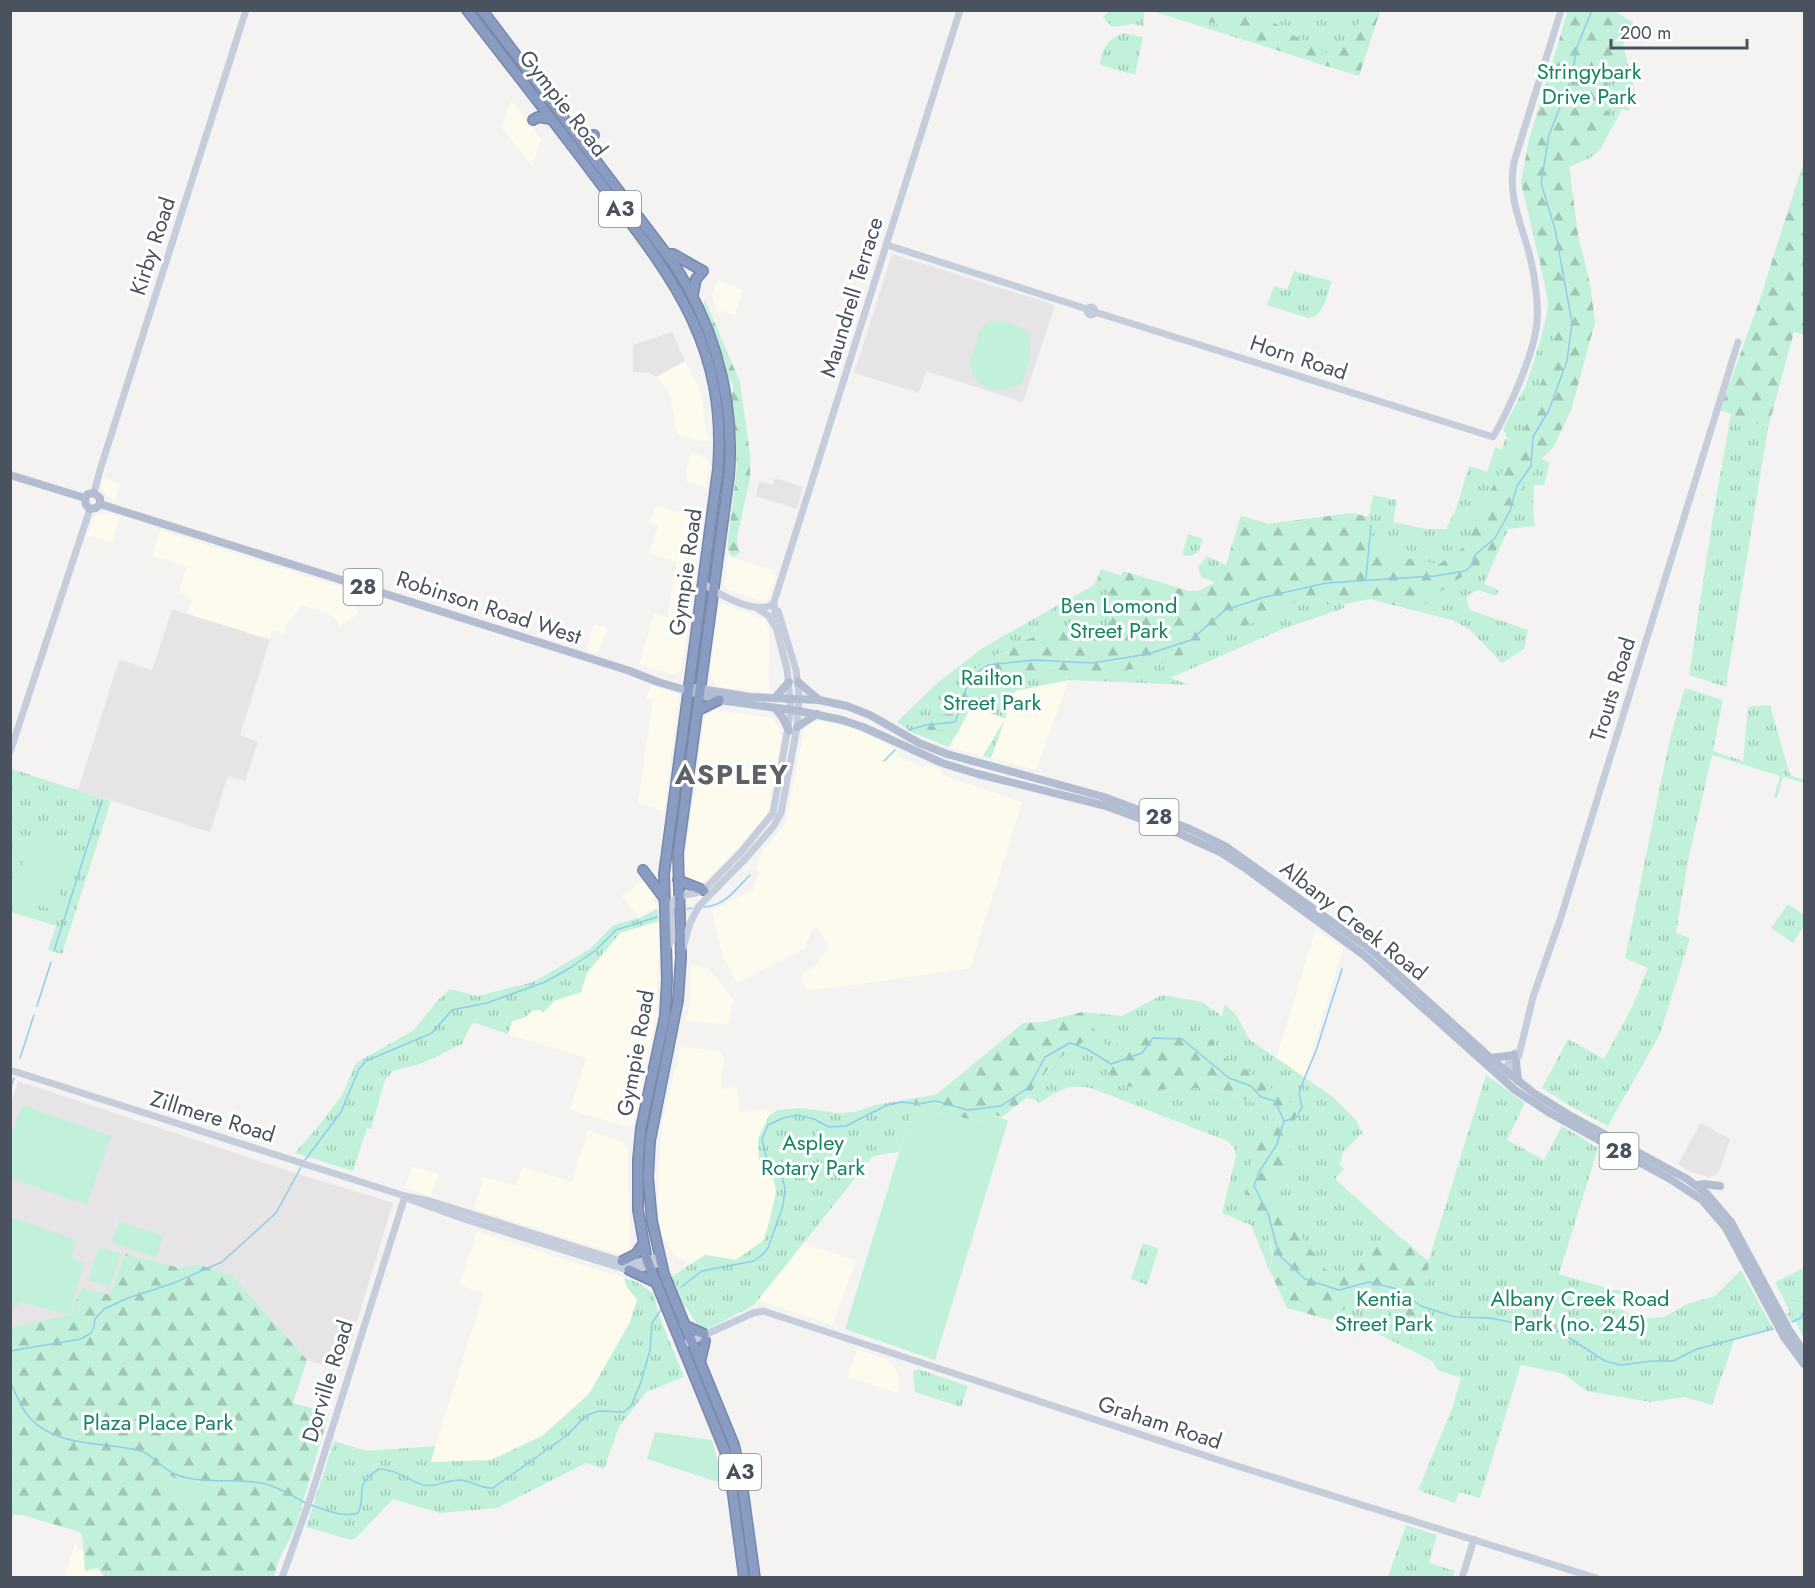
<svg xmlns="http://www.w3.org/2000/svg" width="1815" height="1588" font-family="Jost,sans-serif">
	<defs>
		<pattern id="grass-tufts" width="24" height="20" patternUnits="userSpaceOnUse" patternTransform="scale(1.5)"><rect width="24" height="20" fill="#c2f1db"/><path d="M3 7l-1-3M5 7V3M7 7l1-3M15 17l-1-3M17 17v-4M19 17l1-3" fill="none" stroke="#a0c6b5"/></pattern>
		<pattern id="forest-firs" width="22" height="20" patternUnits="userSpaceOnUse" patternTransform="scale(1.5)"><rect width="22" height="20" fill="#c2f1db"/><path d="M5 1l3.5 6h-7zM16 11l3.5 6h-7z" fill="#a0c6b5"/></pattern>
	</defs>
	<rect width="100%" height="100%" fill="#f5f3f2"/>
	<!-- commercial -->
	<g fill="#fdfbee">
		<path d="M511,101L541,139L532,166L502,128Z"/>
		<path d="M720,281L743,290L735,315L723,311L718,313L714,306L712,295L717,283Z"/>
		<path d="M685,361L701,393L706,430L710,440L705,442L677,434L671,399L667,389L656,377Z"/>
		<path d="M692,453L708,459L710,465L706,488L686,481L687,467Z"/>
		<path d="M103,478L120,484L115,501L105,495L102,484Z"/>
		<path d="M656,505L702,520L682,668L678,673L672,674L639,664L654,614L668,618L676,562L649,553L658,526L650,523Z"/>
		<path d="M101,513L120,517L112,543L87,535L95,516Z"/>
		<path d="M160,530L359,593L354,608L359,613L340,626L335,618L324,612L302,605L287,623L283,634L272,630L270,637L263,635L262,637L188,614L192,599L182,594L180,589L187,566L152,556Z"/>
		<path d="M728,556L774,571L776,576L766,602L728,590L725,584Z"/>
		<path d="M722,603L766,620L770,638L768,672L769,689L772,693L721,687L714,683L710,671L719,607Z"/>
		<path d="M594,624L607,628L598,654L586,650Z"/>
		<path d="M1069,680L1036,770L991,758L1003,723L983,756L949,747L972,704L1015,691Z"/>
		<path d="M651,685L679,695L664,811L638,803L653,700L646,698Z"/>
		<path d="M715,710L773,718L779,728L781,739L769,812L725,862L701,884L686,878L684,867L691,812L698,779L696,778L704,719L710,711Z"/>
		<path d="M818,721L827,722L857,730L881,741L894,749L898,756L920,766L930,765L941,769V775L1022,802L970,968L855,985L806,990L801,979L802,974L816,966L829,945L817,927L812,929L805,948L737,983L722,955L712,911L754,889L759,872L756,869L763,850L786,823L804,730L807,726Z"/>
		<path d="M640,882H644L650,889L657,909L639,918L621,896Z"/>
		<path d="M659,921L657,1011L633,1124L630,1126H625L570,1110L586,1058L508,1034L512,1021L526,1017L531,1011L540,1010L543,1012L554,1001L581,992L587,973L620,933Z"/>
		<path d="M1316,929L1343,949L1304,1079L1276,1059Z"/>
		<path d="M691,965L708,968L733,999L728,1024L686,1021L691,999Z"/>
		<path d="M680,1047L720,1051L724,1060L721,1076L722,1089L737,1087L740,1112L768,1109L769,1116L764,1124L759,1159L773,1177L776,1191L764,1240L736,1260L705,1255L690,1265L674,1254L662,1237L658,1208L659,1160L663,1121Z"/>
		<path d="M588,1130L623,1142L629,1150L628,1179L630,1221L629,1253L625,1256L477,1210L474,1207L484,1177L516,1186L522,1167L572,1182Z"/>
		<path d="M412,1166L438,1174L431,1196L405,1188Z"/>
		<path d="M477,1232L624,1278L627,1287L637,1300L630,1322L589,1394L542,1436L491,1460L430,1462L484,1293L459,1285Z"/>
		<path d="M803,1243L856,1261L833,1325L758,1300Z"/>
		<path d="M857,1350L884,1358L893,1365L898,1375L899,1393L848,1377Z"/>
		<path d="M75,1543L102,1577L64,1578Z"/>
	</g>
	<!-- education -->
	<g fill="#e6e4e4">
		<path d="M892,254L1055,305L1023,402L926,371L919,393L854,373Z"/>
		<path d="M672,332L685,361L656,377L650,373L633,372V345Z"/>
		<path d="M775,478L803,487L797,509L756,496L759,481L773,485Z"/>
		<path d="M172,609L270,640L240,735L258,742L245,781L228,776L210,832L78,790L119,660L152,670Z"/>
		<path d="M18,1081L289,1171L393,1203L342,1371L307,1360L233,1276L197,1264L180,1268L125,1254L110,1295L70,1315L11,1327L10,1107Z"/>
		<path d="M1701,1123L1730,1139L1720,1170L1715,1175L1709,1177L1691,1172L1678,1164Z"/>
	</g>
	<!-- grass -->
	<g fill="url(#grass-tufts)">
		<path d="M1109,11H1144V26L1132,24L1112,27L1103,17Z"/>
		<path d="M1152,11H1380L1359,76Z"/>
		<path d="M1568,11H1614L1633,22L1623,45L1635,91L1628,111L1622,109L1600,150L1590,158L1569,167L1578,236L1590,284L1595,322L1571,410L1554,446L1541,459L1550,462L1544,485H1534L1533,512L1535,526L1508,529L1484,584L1499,590L1496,596L1478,590L1466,596L1470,610L1528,630L1524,649L1502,663L1470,630L1452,620L1370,599L1345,604L1344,608L1283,629L1170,678L1190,685L1069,680L1015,691L991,758L983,756L1005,719L972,705L949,747L913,733L897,722L935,685L984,647L1094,585L1101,569L1121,576L1123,571L1202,595L1215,582L1201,577L1198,567L1207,556L1226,565L1241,516L1269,524L1352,513L1369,517L1373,495L1397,500L1393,522L1426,529H1446L1456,509L1469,466L1487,472L1495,447L1502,449L1505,439H1508L1503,429L1526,385L1540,342L1549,303L1521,182L1529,140Z"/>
		<path d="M1124,33L1143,37L1135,75L1100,65C1102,48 1108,38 1124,33Z"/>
		<path d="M1294,271L1332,281C1327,294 1324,318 1308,318L1267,305L1274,286L1287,290Z"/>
		<path d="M1731,414L1768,428L1726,687L1689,675L1713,516Z"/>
		<path d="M1188,534L1203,539L1198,552L1191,556L1182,555Z"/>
		<path d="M1685,688L1723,700L1713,751L1743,761L1748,707L1770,705L1790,775L1804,780V783L1783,777L1777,798L1774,797L1780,776L1712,755L1688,861L1676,933L1690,938L1660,1034L1608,1126L1572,1107L1542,1088L1568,1039L1604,1059L1632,1007L1648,968L1625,958L1670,738Z"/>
		<path d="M12,769L111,801L62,954L48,950L56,926L11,912Z"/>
		<path d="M1788,904L1804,915V926L1793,943L1771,928Z"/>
		<path d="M657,909L659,921L620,933L587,973L581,992L554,1001L543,1013L540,1010L531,1011L526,1017L512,1021L508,1034L475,1023L471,1025L462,1044L423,1063L393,1071L385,1080L371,1129L367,1128L353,1171L295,1153L320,1124L342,1095L356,1063L414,1030L437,1001L450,989L477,996L533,982L590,949L613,925L639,918Z"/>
		<path d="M1162,995L1202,1002L1222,1016L1225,1004L1237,1016L1249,1039L1333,1097L1357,1121L1359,1127L1363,1132L1343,1152L1340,1165L1344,1169L1335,1179L1428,1262L1486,1075L1525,1103L1507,1140L1544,1160L1562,1126L1598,1148L1559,1274L1613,1290H1620L1622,1293L1609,1299L1608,1302L1638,1319L1664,1317L1687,1304L1715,1296L1741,1270L1773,1329L1735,1338L1712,1405L1684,1397L1651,1402L1586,1391L1564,1374L1521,1365L1480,1498L1459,1492L1455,1503L1418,1490L1452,1409L1461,1378L1437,1370L1433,1362L1428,1359L1375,1332L1326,1319L1327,1314L1254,1186L1277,1144L1275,1101L1229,1078L1145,1092L1173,1088H1209L1265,1106L1270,1124L1246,1191C1255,1208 1282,1251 1268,1267L1251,1225L1222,1213L1236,1156L1234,1147L1227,1141L1091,1088C1066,1084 1059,1091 1039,1103L1034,1099L1026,1098C1042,1078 1055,1058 1077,1045L1082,1012L1122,1016Z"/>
		<path d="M916,1098L899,1152L873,1156L754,1305L708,1329L699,1328L687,1308L683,1305L671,1277L705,1255L736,1260L764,1240L771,1216L776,1191L773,1177L759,1159L758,1139L769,1116L777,1110L801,1108L837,1113L855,1112L875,1105Z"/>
		<path d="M1143,1243L1157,1248L1158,1250L1147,1285L1131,1279Z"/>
		<path d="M1804,1268V1316L1792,1322L1786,1314L1790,1312L1775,1282Z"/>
		<path d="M624,1278L637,1282L654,1294L658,1313L684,1377L646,1392L619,1427L604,1469L586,1463L497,1508L440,1513L393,1499L355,1539L351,1540L306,1527L334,1441L366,1451L435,1446L431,1462L491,1460L542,1436L589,1394L630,1322L637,1300L627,1287Z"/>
		<path d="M918,1369L968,1386L961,1407L915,1392L913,1372Z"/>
		<path d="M1406,1525L1437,1535L1429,1563L1455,1571L1453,1577H1388Z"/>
	</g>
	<!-- forest -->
	<g fill="url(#forest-firs)">
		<path d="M1155,11H1250C1260,26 1276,17 1285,32L1302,39L1331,56L1339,55L1350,34L1363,16L1364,11H1380L1359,76C1335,68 1226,37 1215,22L1200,23L1187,18L1186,15L1174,16Z"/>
		<path d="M1568,11H1614L1619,14V30L1625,31L1626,35L1618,53L1610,58L1607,74L1608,87L1602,93L1596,104L1609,112C1608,147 1594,148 1569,167L1578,236L1590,284L1595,322L1571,410L1554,446L1541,459L1533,474L1522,486L1494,555L1438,593L1418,611L1370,599H1357L1344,597L1336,605L1298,601L1272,616L1230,631L1189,652L1158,665L1112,672L1045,670L1008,674L972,704L957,734L945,730H925L918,716L952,714C962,701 962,684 972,672C983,659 1038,632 1055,631C1065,630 1077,636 1087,640C1115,628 1113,624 1111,594L1098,580L1101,569L1121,576L1123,571L1188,591H1198L1215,582L1218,569L1226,566L1241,516L1269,524L1352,513L1369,517L1377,543L1393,556L1439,564L1467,545L1478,512L1520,440L1537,399L1553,342L1544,275L1521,182L1529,140Z"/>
		<path d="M1804,160V335L1794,332L1768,428L1720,410L1759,302Z"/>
		<path d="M705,300L740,382L750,455V479L737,537L738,547L740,552L734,557L731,556L727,547L737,467L732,395L734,386L729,378L724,358L704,304Z"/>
		<path d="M1082,1012L1105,1044L1116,1048L1118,1035C1133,1029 1145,1035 1160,1033C1170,1032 1177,1026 1188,1028C1198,1030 1205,1035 1213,1041L1216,1051L1233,1064L1247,1070L1291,1103L1296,1114L1290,1151L1294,1162L1276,1175L1271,1187L1274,1201L1295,1224L1308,1247L1319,1258L1325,1269L1338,1277H1353C1365,1262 1360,1255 1378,1244L1390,1250L1402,1238L1429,1262L1415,1344L1388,1310L1357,1306L1327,1314L1326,1319L1287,1308L1268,1267C1284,1250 1254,1212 1247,1194C1240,1173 1262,1142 1270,1124L1265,1106L1209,1088H1173L1145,1092L1114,1081L1096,1050L1085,1041L1068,1051L1049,1068L1026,1098L1002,1117L992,1114L982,1122L913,1107L916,1098L937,1094L1023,1023L1042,1022Z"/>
		<path d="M125,1254L180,1268L197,1264L233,1276L307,1360L293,1403L329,1413L296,1526L278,1562L274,1577H105L98,1568L85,1571L83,1539L80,1532L22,1515H13L11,1519L10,1327L70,1315L82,1288L110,1295Z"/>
		<path d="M1804,1297V1339L1787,1302Z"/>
	</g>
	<!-- garden -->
	<g fill="#c2f1db">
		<path d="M991,321H1006L1027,331C1034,350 1028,365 1022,384L1004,390L986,388L973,376L970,362L981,327Z"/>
		<path d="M33,830L75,844L54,910L12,896Z"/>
		<path d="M22,1105L111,1136L87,1205L11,1178V1138Z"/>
		<path d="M913,1107L982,1122L992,1114L1008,1121L935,1360L845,1329Z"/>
		<path d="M11,1217L76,1240L71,1259L84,1263L70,1315L20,1302L18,1307L11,1305Z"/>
		<path d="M119,1221L163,1236L156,1258L112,1243Z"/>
		<path d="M99,1247L121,1254L110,1287L88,1280Z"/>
		<path d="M655,1432L712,1440L724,1484L647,1459Z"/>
		<path d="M170,1475L180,1481L210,1486L198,1509L161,1489Z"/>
	</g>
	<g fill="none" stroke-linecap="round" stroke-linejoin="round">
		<!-- stream -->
		<g stroke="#8fccee" stroke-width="1.5">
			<path d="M1366,578L1371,525"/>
			<path d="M909,730L926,725L955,722L961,707L968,682L976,673L988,665L1034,660L1092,663L1148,654L1191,640L1225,610L1265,597L1326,583L1435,576L1465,571L1471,566L1475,555L1495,538L1510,511L1517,486L1531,466L1533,437L1549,410L1567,361L1572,323L1555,229L1541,183L1549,135L1571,79L1577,47L1592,10"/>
			<path d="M884,761L895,750"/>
			<path d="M704,907C725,906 736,889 750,875"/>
			<path d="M687,909L692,908"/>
			<path d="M54,951L102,800"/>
			<path d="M37,1006L51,962"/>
			<path d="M20,1058L34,1015"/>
			<path d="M10,1089L14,1078"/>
			<path d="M1285,1121L1297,1117L1302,1107L1299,1093L1304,1079L1316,1051L1342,969"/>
			<path d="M305,1160L341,1112L359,1069L366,1061L432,1033L452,1010L487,1003L545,982L570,968L596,950L616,930L657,917"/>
			<path d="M681,1287L702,1271L754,1261L762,1255L768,1248L783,1206L785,1188L781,1174L766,1156L762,1139L768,1125L783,1118L797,1115L814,1119L829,1127L846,1126L887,1105L902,1102L918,1104L936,1101L968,1110L1001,1106L1029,1087L1045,1057L1070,1043L1087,1049L1111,1064L1142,1053L1153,1038L1182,1039L1229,1078L1251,1086L1261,1097L1275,1101L1284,1121L1277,1144L1259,1172L1254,1186L1268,1213L1279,1255L1305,1279L1339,1290L1369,1282L1397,1289L1421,1306L1455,1317L1490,1318L1560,1332L1605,1361L1621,1365L1652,1361H1673L1697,1349L1773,1329"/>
			<path d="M1792,1322L1804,1316"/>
			<path d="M10,1351L81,1339L91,1333L94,1327L95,1319L104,1309L128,1298L174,1283L222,1262L276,1213L301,1167"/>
			<path d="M10,1382C16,1393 21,1409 30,1418C56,1447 102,1442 137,1450C153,1453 160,1468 175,1474C200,1485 235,1478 261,1483C276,1485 292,1496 306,1503"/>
			<path d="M311,1505C325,1510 344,1518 358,1513C368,1493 351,1487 379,1469C395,1469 408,1480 423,1485C436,1488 447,1479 461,1480C472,1481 481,1489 493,1488L566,1436L587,1415L599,1411L624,1412L631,1406L641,1382L650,1350L652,1323L663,1307"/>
		</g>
		<!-- highway casing -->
		<g stroke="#7587ad" stroke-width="12">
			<g id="highway">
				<path d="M467,10C509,64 551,118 592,172C666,270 728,338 718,469L664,874L667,979L665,1016L641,1128L638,1160V1210L647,1260L725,1451L731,1480L744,1578"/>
				<path d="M482,10L674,264C715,328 735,400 729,476L678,853L681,957L678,1000L650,1141L648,1177L652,1221L664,1274L734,1445L741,1476L755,1578"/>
				<path d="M533,120L538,117L551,119"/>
				<path d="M577,135H594"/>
				<path d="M668,254H673L703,271L696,279L693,295"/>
				<path d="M697,711L719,700"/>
				<path d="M643,870L664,898"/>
				<path d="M678,880L703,890"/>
				<path d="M622,1261L636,1254L643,1244"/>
				<path d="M629,1270L655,1282"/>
				<path d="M684,1325L704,1334"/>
				<path d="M700,1362L705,1341"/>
			</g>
		</g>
		<!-- secondary -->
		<g stroke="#c5ccdb" stroke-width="7">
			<path d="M887,245L1087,309"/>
			<circle cx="1091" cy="311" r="4"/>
			<path d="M1095,312L1493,437C1509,409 1535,353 1537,321C1539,301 1535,280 1531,261C1523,225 1507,201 1514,162L1561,10"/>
			<path d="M94,493L100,470L246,10"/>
			<path d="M703,583C718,594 756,616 773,604"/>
			<path d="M757,608L769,616L774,625"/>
			<path d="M10,752L90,509"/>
			<path d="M683,948L690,923L699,906L746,858L773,827L781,813L797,727L799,695L796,670L778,611"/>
			<path d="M666,950L672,939L671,909L673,901L679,896L696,893L707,887L742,851L773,813L791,710L787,669L776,627L774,602L960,10"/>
			<path d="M10,1070L405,1196L430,1201L630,1264L659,1257"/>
			<path d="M1500,1077L1515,1053"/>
			<path d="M1507,1077L1519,1055L1533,997L1561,917L1738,342"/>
			<path d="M409,1199L464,1219L621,1268L634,1270L660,1263"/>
			<path d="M687,1343L753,1313L763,1311L1234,1465L1596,1578"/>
			<path d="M282,1578L311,1496L405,1196"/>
			<path d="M1462,1578L1474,1539"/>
		</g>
		<!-- primary -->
		<g stroke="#b2bdd1" stroke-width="8">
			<path d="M10,475L85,498"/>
			<path d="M85,498L86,505L90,509L96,508L100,504"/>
			<path d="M85,498L88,494L94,493L100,498V504"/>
			<path d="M100,504L627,670L658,682L719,700L799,711L842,720L863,727L942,763L978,774L1106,806L1176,832L1220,852L1245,868L1365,956L1515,1090L1548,1112L1670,1179L1702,1200L1726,1228L1784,1337L1804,1364"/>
			<path d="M798,682L818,699"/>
			<path d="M695,688L750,697L819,700L847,706L870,715L919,743L947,754L1104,797L1190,829L1225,846L1370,949L1495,1062L1535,1094L1569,1115L1687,1179L1707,1194L1731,1222L1789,1330L1804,1352"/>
			<path d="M775,698L789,682"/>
			<path d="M775,708L783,718L789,731"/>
			<path d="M797,727L817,714"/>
			<path d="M1491,1058L1514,1055"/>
			<path d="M1516,1062L1518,1081"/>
			<path d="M1697,1185L1704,1184L1720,1186"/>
		</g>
		<!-- highway -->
		<use href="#highway" stroke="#8a9cc1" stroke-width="9"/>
	</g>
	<g text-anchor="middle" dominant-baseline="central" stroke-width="6" stroke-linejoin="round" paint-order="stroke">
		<!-- shield labels -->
		<g fill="#fff" stroke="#808690" stroke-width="1.5">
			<rect x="599" y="191" width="42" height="36" rx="4.5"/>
			<rect x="343.5" y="569" width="39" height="36" rx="4.5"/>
			<rect x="1139.5" y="799" width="39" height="36" rx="4.5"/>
			<rect x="1599.5" y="1133" width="39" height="36" rx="4.5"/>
			<rect x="719" y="1454" width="42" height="36" rx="4.5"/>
		</g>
		<g font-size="21" font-weight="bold" fill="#4a5260">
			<text x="620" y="209">A3</text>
			<text x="363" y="587">28</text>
			<text x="1159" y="817">28</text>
			<text x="1619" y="1151">28</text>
			<text x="740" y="1472">A3</text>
		</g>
		<!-- park labels -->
		<g font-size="22" fill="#17855f" stroke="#fff">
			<text x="1589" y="71">Stringybark<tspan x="1589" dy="25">Drive Park</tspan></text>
			<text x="1119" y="605">Ben Lomond<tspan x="1119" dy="25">Street Park</tspan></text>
			<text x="992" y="677">Railton<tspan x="992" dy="25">Street Park</tspan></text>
			<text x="813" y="1142">Aspley<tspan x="813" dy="25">Rotary Park</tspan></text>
			<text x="1384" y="1298">Kentia<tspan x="1384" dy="25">Street Park</tspan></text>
			<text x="1580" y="1298">Albany Creek Road<tspan x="1580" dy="25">Park (no. 245)</tspan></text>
			<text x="158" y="1422">Plaza Place Park</text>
		</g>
		<!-- street labels -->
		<g font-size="22" fill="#4a5260" stroke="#fff">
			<text transform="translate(564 103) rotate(52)">Gympie Road</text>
			<text transform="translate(152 246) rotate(-72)">Kirby Road</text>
			<text transform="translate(851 297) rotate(-73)">Maundrell Terrace</text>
			<text transform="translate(1299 357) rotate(18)">Horn Road</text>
			<text transform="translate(685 572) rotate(-82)">Gympie Road</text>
			<text transform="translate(489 607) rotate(18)">Robinson Road West</text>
			<text transform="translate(1612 689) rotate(-73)">Trouts Road</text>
			<text transform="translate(1354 920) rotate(38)">Albany Creek Road</text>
			<text transform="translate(635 1053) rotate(-80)">Gympie Road</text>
			<text transform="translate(213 1116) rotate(17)">Zillmere Road</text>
			<text transform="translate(327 1381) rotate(-73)">Dorville Road</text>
			<text transform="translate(1160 1422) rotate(18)">Graham Road</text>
		</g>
		<!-- district labels -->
		<g font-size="28" font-weight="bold" letter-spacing="1.5" fill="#5f6167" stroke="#fff">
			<text x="732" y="774">ASPLEY</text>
		</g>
	</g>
	<!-- border -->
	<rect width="1815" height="1588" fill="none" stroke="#4a5260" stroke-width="24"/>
	<!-- scale -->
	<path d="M1611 39v9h136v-9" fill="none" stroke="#4a5260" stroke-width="3"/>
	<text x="1620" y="39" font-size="18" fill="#4a5260" stroke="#ffffff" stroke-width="4.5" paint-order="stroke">200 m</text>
</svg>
